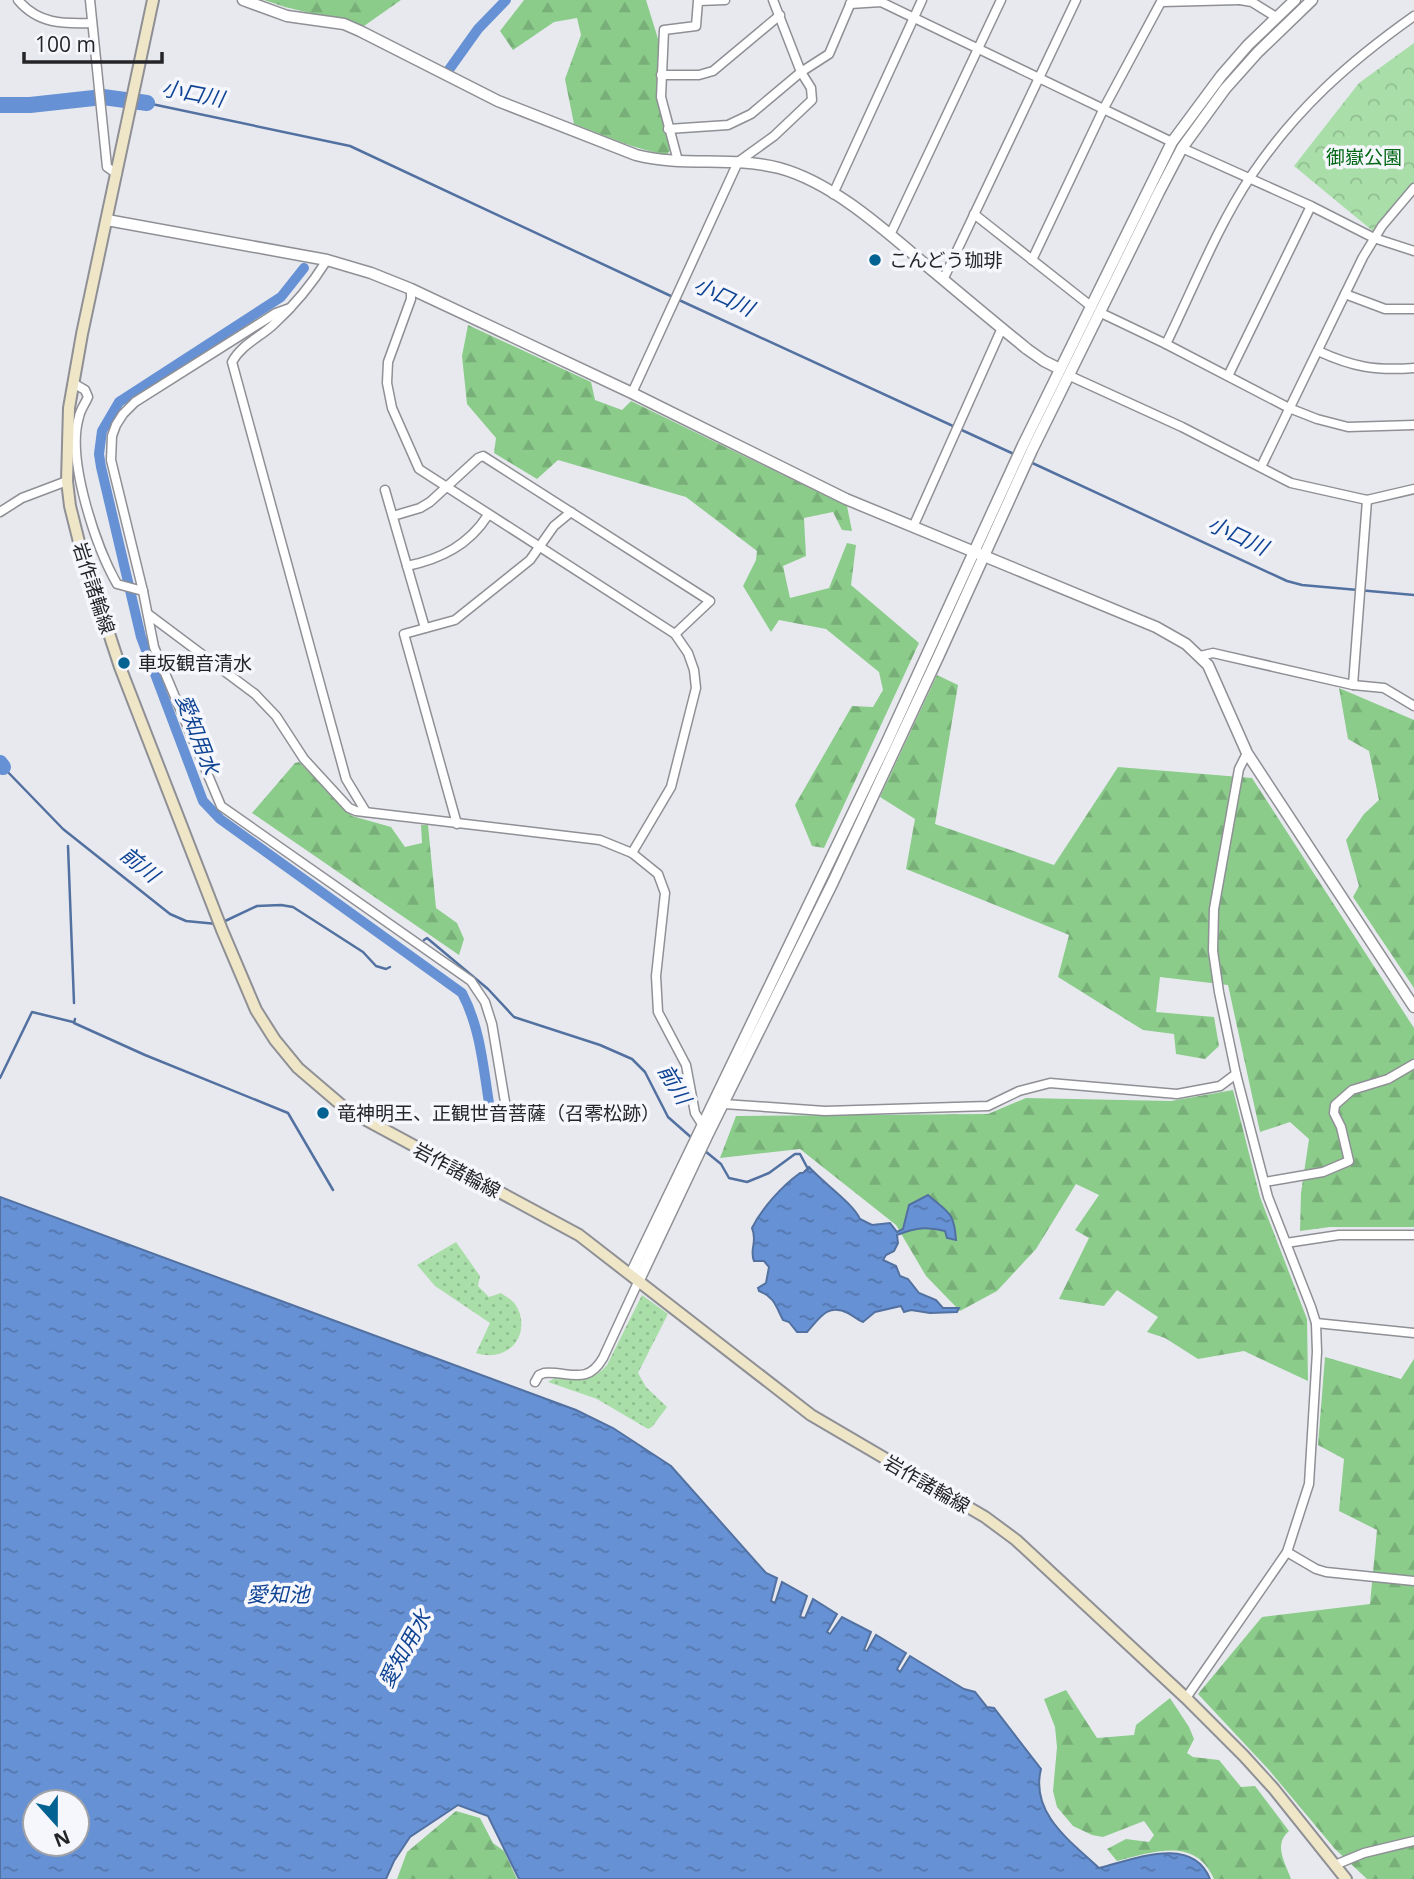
<svg xmlns="http://www.w3.org/2000/svg" width="1414" height="1879" font-family="'Open Sans','Noto Sans JP',sans-serif">
	<defs>
		<pattern id="grass-dots" width="8" height="8" patternUnits="userSpaceOnUse" patternTransform="scale(1.75)"><rect width="8" height="8" fill="#a9dea8"/><path d="M2 2h.1M6 6h.1" fill="none" stroke="#91be91" stroke-width="1.8" stroke-linecap="round"/></pattern>
		<pattern id="forest-firs" width="22" height="20" patternUnits="userSpaceOnUse" patternTransform="scale(1.75)"><rect width="22" height="20" fill="#8bcc8b"/><path d="M5 1l3.5 6h-7zM16 11l3.5 6h-7z" fill="#78af78"/></pattern>
		<pattern id="park-crowns" width="20" height="18" patternUnits="userSpaceOnUse" patternTransform="scale(1.75)"><rect width="20" height="18" fill="#a9dea8"/><path d="M2 6a3 3 0 1 1 6 0M12 15a3 3 0 1 1 6 0" fill="none" stroke="#91be91"/></pattern>
		<pattern id="water-ripples" width="26" height="14" patternUnits="userSpaceOnUse" patternTransform="scale(1.75)"><rect width="26" height="14" fill="#6691d4"/><path d="M2 4q2-2 4 0t4 0M15 11q2-2 4 0t4 0" fill="none" stroke="#5476ac"/></pattern>
	</defs>
	<rect width="100%" height="100%" fill="#e8e9ef"/>
	<!-- grass -->
	<g fill="url(#grass-dots)">
		<path d="M456,1242L480,1276L478,1286L489,1297L501,1293C505,1296 512,1300 515,1304C533,1331 511,1364 476,1353L490,1323L435,1286L417,1265Z"/>
		<path d="M642,1295L668,1314L638,1373L646,1387L667,1407L652,1427L648,1429L597,1399L548,1382L555,1378C575,1380 592,1383 607,1365Z"/>
	</g>
	<!-- forest -->
	<g fill="url(#forest-firs)">
		<path d="M264,0H401L364,26L285,7Z"/>
		<path d="M524,0H646L659,42L657,94L670,150L667,155C634,149 605,136 574,124L565,79L581,35L577,18L554,22L513,50L500,31Z"/>
		<path d="M468,325L591,382L595,400L622,410L631,401L847,506L852,531L842,530L833,512L804,518L806,556L783,566L790,598L829,588L847,543L856,545L851,585L919,643L824,848L812,846L795,805L852,706L873,707L883,690L879,672L826,629L779,620L771,632L743,586L756,560L757,551L686,497L558,460L537,479L494,453L496,438L467,404L462,356Z"/>
		<path d="M937,675L958,685L935,824L1054,865L1118,767L1252,778L1414,1028V1227H1330L1300,1231L1301,1193L1309,1139L1290,1122L1260,1132L1228,985L1160,977L1156,1012L1214,1017L1219,1046L1205,1059L1176,1054L1174,1034L1143,1030L1058,977L1069,935L906,869L915,819L880,797Z"/>
		<path d="M1339,688L1414,720V988L1353,897L1359,886L1346,840L1364,814L1379,800L1369,751L1348,739Z"/>
		<path d="M299,762L352,816L391,827L405,847L422,843L421,825H428L436,908L457,923L464,939L459,955L252,813L295,763Z"/>
		<path d="M1233,1090L1260,1197L1307,1319L1308,1381L1244,1351L1198,1359L1165,1338L1147,1332L1158,1317L1117,1290L1104,1306L1059,1299L1089,1238L1075,1230L1099,1195L1076,1184L1036,1249L997,1291L960,1311L926,1276L896,1225L800,1149L720,1158L736,1116L988,1114L1026,1098L1171,1101Z"/>
		<path d="M1325,1357L1401,1379L1414,1359V1879H1367L1335,1849L1269,1770L1198,1694L1262,1617L1370,1604L1377,1530L1339,1511L1344,1459L1318,1445Z"/>
		<path d="M1066,1690L1097,1738L1134,1735L1136,1725L1170,1698L1189,1727L1194,1739L1187,1753L1193,1757L1219,1760L1241,1787L1255,1786L1289,1831C1273,1845 1285,1862 1291,1879H1214C1195,1836 1153,1852 1117,1861L1107,1849L1126,1839L1149,1842L1154,1835L1144,1821L1103,1837L1092,1835L1073,1826L1057,1807L1053,1791L1057,1747L1055,1727L1044,1699Z"/>
		<path d="M456,1811L480,1818L493,1843L504,1851L517,1879H397L407,1852Z"/>
	</g>
	<!-- park -->
	<path fill="url(#park-crowns)" d="M1414,43V183L1374,232L1294,166L1359,83Z"/>
	<!-- water -->
	<g fill="url(#water-ripples)" stroke="#5271a0" stroke-width="2" fill-rule="evenodd">
		<path d="M809,1167C821,1181 854,1204 860,1219L872,1225L890,1223L897,1232L903,1229L909,1205L928,1195C948,1213 954,1211 956,1240L947,1238L945,1231C926,1226 915,1228 897,1235L898,1243L894,1251L886,1255L883,1260L896,1266L900,1276L908,1279L919,1293L936,1300L943,1308H959L957,1312L930,1313L911,1310L904,1312L901,1306L875,1312L863,1322C857,1320 854,1316 848,1313C827,1303 820,1318 807,1332H797L789,1322L783,1320C776,1307 775,1297 759,1291L758,1288L766,1283L769,1267L764,1261H754C749,1249 758,1242 752,1228C762,1208 782,1186 800,1173H803Z"/>
		<path d="M0,1197L576,1410L613,1428L671,1466L766,1573L777,1578L771,1601L775,1603L782,1582L807,1596L800,1617L805,1618L813,1599L837,1614L827,1632L830,1634L842,1617L871,1632L864,1650L867,1651L876,1635L906,1653L897,1669L900,1672L910,1656L964,1689L975,1692L987,1707L994,1708L1041,1769C1030,1813 1070,1841 1099,1868C1133,1860 1192,1834 1210,1879H519L488,1816L458,1805L410,1837L394,1861L386,1879H0ZM77,1802V1844H35V1802Z"/>
	</g>
	<g fill="none" stroke-linecap="round" stroke-linejoin="round">
		<!-- stream -->
		<g stroke="#5271a0" stroke-width="2.5">
			<path d="M147,103L350,146L673,297"/>
			<path d="M679,300L1016,455"/>
			<path d="M1028,461L1287,581L1302,585L1414,595"/>
			<path d="M3,767L63,829L170,914L186,921L217,924"/>
			<path d="M68,846L74,1003"/>
			<path d="M223,922L257,906L281,905L293,907L363,952L376,966L386,969L390,967"/>
			<path d="M424,940L427,938L488,989L514,1017L600,1045L632,1059L645,1072L668,1117L693,1139"/>
			<path d="M75,1019L74,1023L145,1055L288,1113L333,1190"/>
			<path d="M0,1078L32,1012L73,1022"/>
			<path d="M705,1151L721,1164L729,1178L747,1182L769,1173L795,1154H800L808,1169"/>
		</g>
		<!-- canal -->
		<g stroke="#6691d4" stroke-width="10">
			<path d="M448,71L478,29L506,0"/>
			<path d="M304,268L281,297L119,402L102,431L99,454L101,467L141,637L203,801L220,819L462,993C480,1027 483,1065 489,1103"/>
		</g>
		<!-- river -->
		<g stroke="#6691d4" stroke-width="16">
			<path d="M0,105H30L103,97L147,103"/>
			<path d="M0,763L3,767"/>
		</g>
		<!-- minor casing -->
		<g stroke="#8f9095" stroke-width="11">
			<g id="minor">
				<path d="M18,0C38,24 63,24 92,23"/>
				<path d="M90,0L107,167L117,174"/>
				<path d="M1240,0L1252,2L1276,17"/>
				<path d="M1162,2L1239,0"/>
				<path d="M850,4L881,2L1172,142"/>
				<path d="M661,75H699L713,71L780,15"/>
				<path d="M668,129L728,125L751,114L801,72L829,54L852,0"/>
				<path d="M1182,148L1311,206L1374,238L1414,251"/>
				<path d="M678,161L661,97L664,30L696,26L698,1L725,0"/>
				<path d="M833,194L922,0"/>
				<path d="M974,214L1092,307"/>
				<path d="M890,235L1001,0"/>
				<path d="M327,260C312,284 295,305 273,325C260,337 241,345 232,362L346,779L366,812"/>
				<path d="M1032,260L1104,108L1162,0"/>
				<path d="M943,280L1076,0"/>
				<path d="M411,289V299L388,362L387,383L392,408L419,469L675,634L688,653L694,670L696,688L671,787L632,853"/>
				<path d="M1345,294L1385,309H1414"/>
				<path d="M290,308L276,313L135,402L123,414L116,425L112,436L111,460L143,591L154,647L221,806L471,981L485,1002L492,1024L505,1102"/>
				<path d="M1101,313L1166,344L1289,408L1317,419L1348,427L1414,425"/>
				<path d="M1166,344C1193,289 1217,227 1251,176C1296,109 1349,62 1414,16"/>
				<path d="M1318,351C1353,367 1375,371 1414,368"/>
				<path d="M1070,376L1182,427L1291,483L1367,500L1414,489"/>
				<path d="M1228,376L1311,206"/>
				<path d="M73,383L85,390L88,397C85,404 80,410 79,417C66,459 96,547 117,584L143,591"/>
				<path d="M632,393L738,162L774,136L812,100L811,88L801,72L773,0"/>
				<path d="M1261,467L1363,257L1382,226L1414,188"/>
				<path d="M385,490L425,628"/>
				<path d="M0,512L22,498L67,481"/>
				<path d="M393,516L420,508L430,502L478,458L483,456L710,601L675,634"/>
				<path d="M913,527L1002,328"/>
				<path d="M407,566C441,559 469,545 488,515"/>
				<path d="M148,614L255,694L276,716L304,759L349,808L356,811L600,840L632,853L658,874L665,893L656,976L658,1012L686,1065L695,1113L702,1124"/>
				<path d="M1200,656L1213,653L1353,685L1384,688L1414,706"/>
				<path d="M1353,685L1367,500"/>
				<path d="M457,824L404,634L455,620L530,560L554,526L571,512"/>
				<path d="M724,1104L825,1111L988,1106L1019,1091L1050,1083L1177,1094L1220,1086L1236,1074"/>
				<path d="M1265,1182L1323,1172L1349,1161L1341,1127L1334,1113L1335,1105L1352,1090L1388,1079L1414,1064"/>
				<path d="M1286,1243L1339,1235H1414"/>
				<path d="M1316,1323L1414,1333"/>
				<path d="M535,1382L539,1375L544,1373C569,1371 587,1386 603,1358L639,1280"/>
				<path d="M1287,1552L1316,1569L1326,1572L1414,1581"/>
				<path d="M1186,1698L1287,1552L1309,1484L1317,1352L1316,1323L1311,1307L1268,1197L1236,1074L1219,992L1213,951L1214,909L1239,769L1247,753"/>
				<path d="M1335,1865L1364,1853L1414,1841"/>
			</g>
		</g>
		<!-- tertiary casing -->
		<g stroke="#8f9095" stroke-width="13">
			<g id="tertiary">
				<path d="M243,0L287,16L344,24L360,31L498,101L636,155C683,167 732,156 779,168C835,183 889,234 933,271C964,297 995,323 1027,349L1044,361L1060,369"/>
				<path d="M107,220L327,260L371,273L411,289L632,393L846,499L1156,627L1186,644L1208,665L1247,753L1414,1007"/>
				<path d="M631,1274L886,744L1023,445L1172,142L1221,76L1248,45L1295,0"/>
				<path d="M639,1280L708,1134L833,882L939,655L1032,450L1159,192L1182,148L1225,89L1258,52L1312,0"/>
			</g>
		</g>
		<!-- secondary casing -->
		<g stroke="#8f9095" stroke-width="14">
			<path id="secondary" d="M153,0L82,334L69,408L67,481L70,506L79,542L120,667L222,930L256,1010L275,1040L298,1068L346,1109L579,1235L811,1415L985,1517L1016,1540L1186,1698L1244,1756L1274,1789L1346,1879"/>
		</g>
		<!-- minor -->
		<use href="#minor" stroke="#fff" stroke-width="8"/>
		<!-- tertiary -->
		<use href="#tertiary" stroke="#fff" stroke-width="10"/>
		<!-- secondary -->
		<use href="#secondary" stroke="#efe6c8" stroke-width="10"/>
	</g>
	<!-- markers -->
	<g fill="#036292" stroke="#f6f7fd" stroke-width="2.5">
		<circle cx="875" cy="260" r="7"/>
		<circle cx="124" cy="663" r="7"/>
		<circle cx="323" cy="1113" r="7"/>
	</g>
	<g text-anchor="middle" dominant-baseline="central" stroke-width="7" stroke-linejoin="round" paint-order="stroke">
		<!-- park labels -->
		<g font-size="19" fill="#036816" stroke="#f6f7fd">
			<text x="1364" y="157">御嶽公園</text>
		</g>
		<!-- poi labels -->
		<g font-size="19" fill="#252528" stroke="#f6f7fd" text-anchor="start">
			<text x="889" y="260">こんどう珈琲</text>
			<text x="138" y="663">車坂観音清水</text>
			<text x="337" y="1113">竜神明王、正観世音菩薩（召零松跡）</text>
		</g>
		<!-- street labels -->
		<g font-size="19" fill="#252528" stroke="#f6f7fd">
			<text transform="translate(94 588) rotate(72)">岩作諸輪線</text>
			<text transform="translate(457 1170) rotate(28)">岩作諸輪線</text>
			<text transform="translate(927 1484) rotate(30)">岩作諸輪線</text>
		</g>
		<!-- water labels -->
		<g font-size="21" font-style="italic" fill="#0f4393" stroke="#f6f7fd">
			<text transform="translate(193 93) rotate(11)">小口川</text>
			<text transform="translate(724 296) rotate(25)">小口川</text>
			<text transform="translate(1238 535) rotate(25)">小口川</text>
			<text transform="translate(198 734) rotate(69)">愛知用水</text>
			<text transform="translate(140 864) rotate(39)">前川</text>
			<text transform="translate(675 1084) rotate(59)">前川</text>
			<text x="278" y="1594">愛知池</text>
			<text transform="translate(404 1649) rotate(-61)">愛知用水</text>
		</g>
	</g>
	<!-- north arrow -->
	<g transform="translate(56 1823) rotate(159)"><circle r="33" fill="#f6f7fd" stroke="#a2a3a8" stroke-width="2"/>
	<path d="M0-5L12 26L0 18L-12 26Z" fill="#036292"/>
	<text y="-10" font-size="19" font-weight="bold" text-anchor="middle" fill="#252528">N</text>
	</g>
	<!-- scale -->
	<path d="M24 52v10h138v-10" fill="none" stroke="#252528" stroke-width="3.5"/>
	<text x="35" y="52" font-size="21" fill="#252528" stroke="#f6f7fd" stroke-width="5" paint-order="stroke">100 m</text>
</svg>
